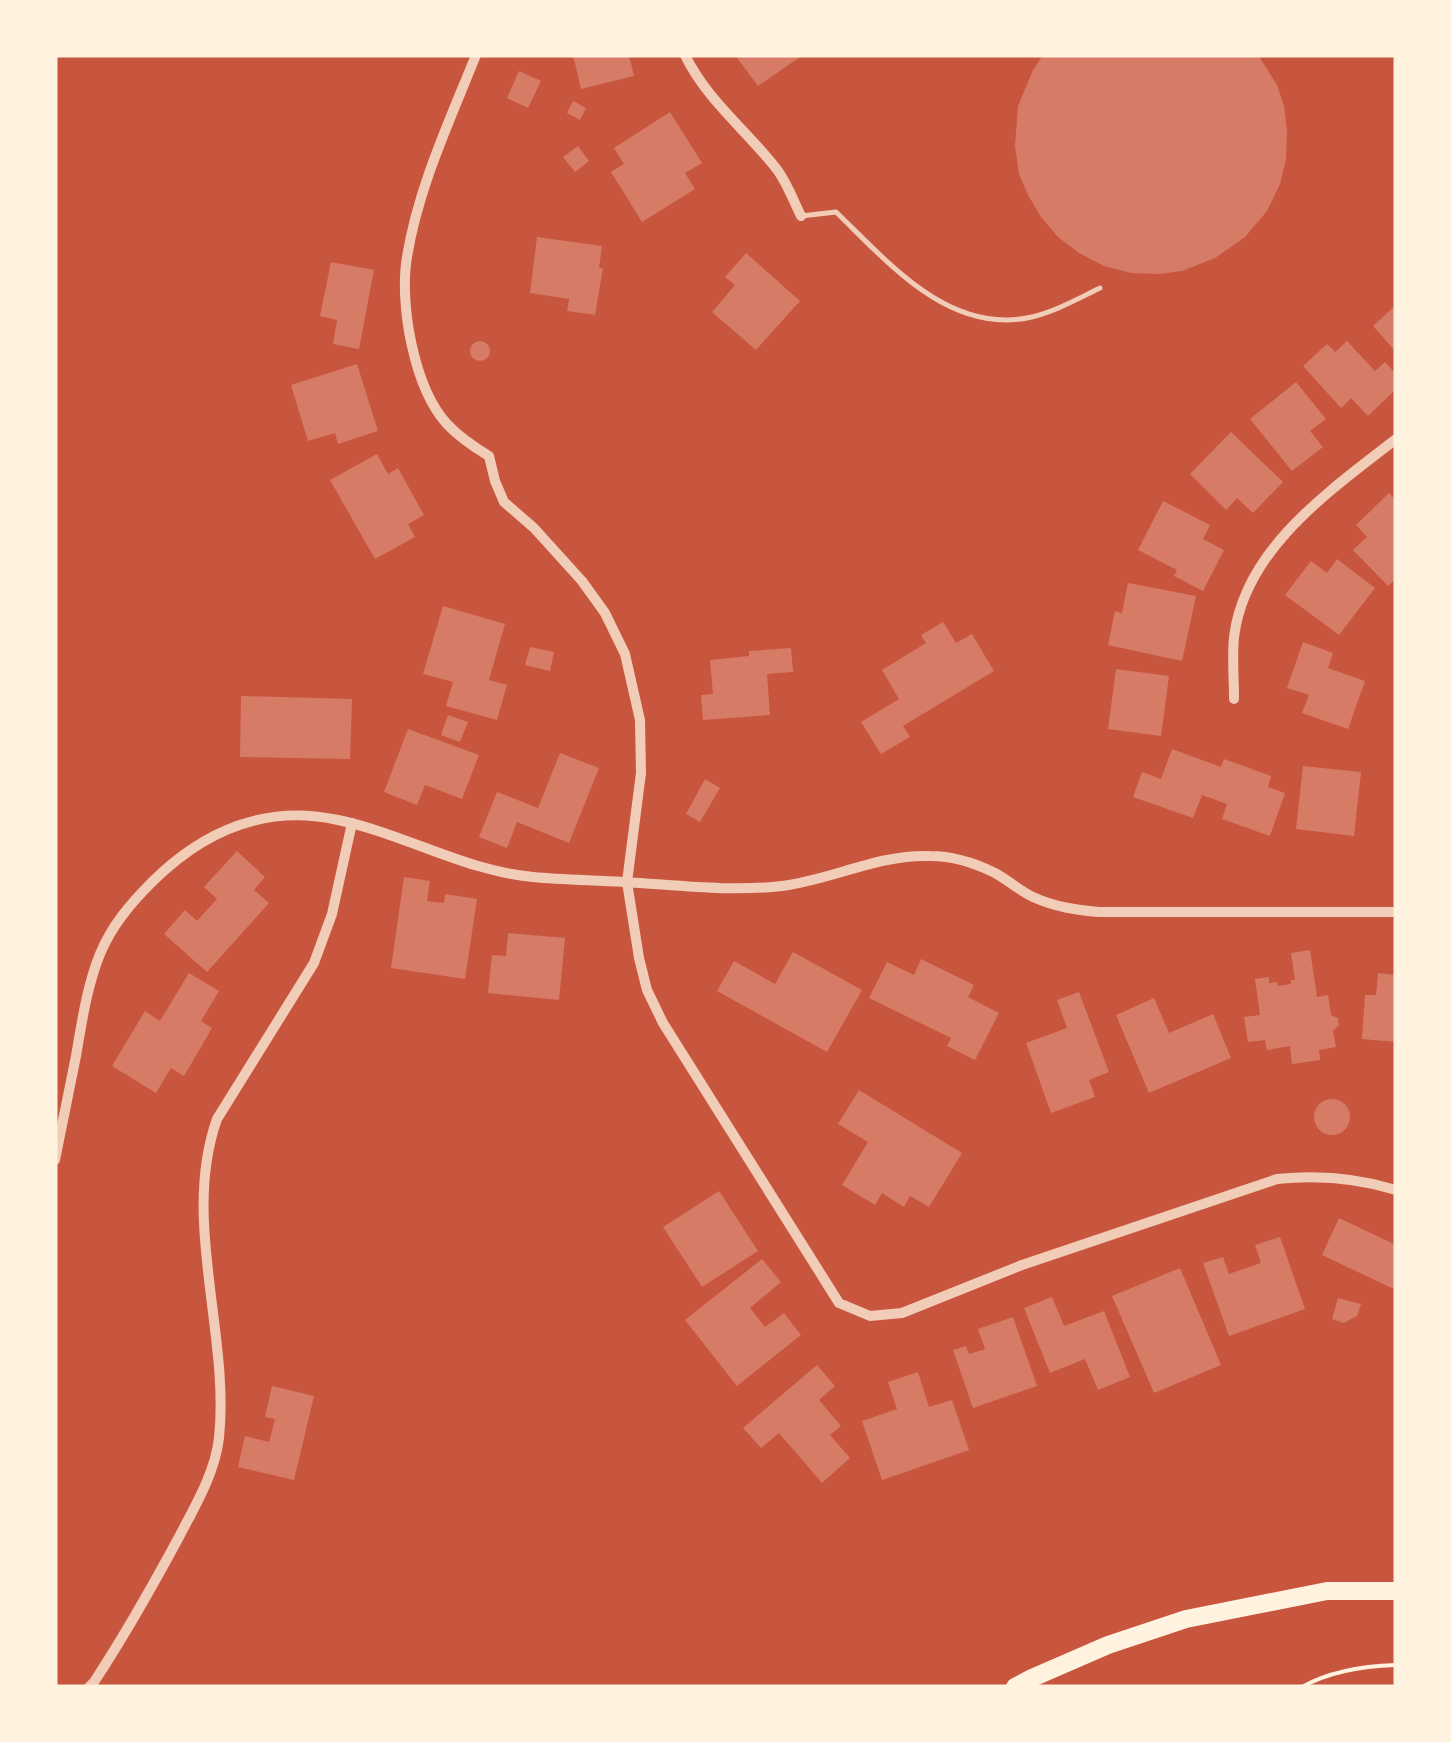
<svg xmlns="http://www.w3.org/2000/svg" width="1451" height="1742" font-family="Quicksand,sans-serif">
	<rect width="100%" height="100%" fill="#c8553d"/>
	<!-- building -->
	<g fill="#d67c66">
		<path d="M573,55H629L634,76L581,89Z"/>
		<path d="M735,55H803L758,86Z"/>
		<path d="M1043,55H1258L1277,85L1284,106L1287,131L1286,159L1280,184L1267,211L1245,237L1215,258L1182,271L1159,274L1131,273L1104,266L1079,253L1058,237L1041,217L1028,195L1019,174L1015,146L1018,106L1033,70Z"/>
		<path d="M519,71L541,81L528,108L507,98Z"/>
		<path d="M573,101L586,108L580,120L567,113Z"/>
		<path d="M670,112L702,163L685,173L695,189L642,222L611,172L624,164L614,148Z"/>
		<path d="M578,146L589,161L575,172L563,157Z"/>
		<path d="M537,237L602,246L599,268H603L595,315L567,311L569,299L530,293Z"/>
		<path d="M746,253L800,301L756,350L712,312L735,285L725,277Z"/>
		<path d="M331,262L374,270L359,349L333,344L337,320L320,316Z"/>
		<path d="M1396,305V352L1373,326Z"/>
		<circle cx="480" cy="351" r="10"/>
		<path d="M1347,341L1375,371L1385,362L1396,374V389L1368,416L1351,398L1341,408L1303,366L1327,344L1335,352Z"/>
		<path d="M357,364L378,431L338,444L335,433L308,441L291,385Z"/>
		<path d="M1296,382L1326,419L1310,431L1323,447L1292,471L1250,419Z"/>
		<path d="M1231,432L1283,482L1253,513L1237,498L1226,510L1190,474Z"/>
		<path d="M377,454L388,474L398,468L424,515L408,524L415,537L375,559L330,480Z"/>
		<path d="M1389,493L1396,500V517L1393,520L1396,524V579L1388,586L1353,550L1367,537L1356,525Z"/>
		<path d="M1163,501L1210,525L1203,539L1224,550L1203,591L1174,576L1177,570L1138,550Z"/>
		<path d="M1337,559L1375,588L1339,635L1285,595L1311,561L1327,573Z"/>
		<path d="M1128,583L1196,596L1182,661L1108,645L1115,611L1122,613Z"/>
		<path d="M443,606L505,624L489,680L507,685L497,720L446,706L453,682L423,674Z"/>
		<path d="M943,622L956,643L972,634L994,671L903,726L910,737L881,754L861,722L899,699L882,670L926,643L921,635Z"/>
		<path d="M1303,642L1333,653L1328,668L1365,681L1348,729L1302,713L1309,695L1287,688Z"/>
		<path d="M530,647L554,652L550,671L525,665Z"/>
		<path d="M791,648L793,672L767,674L770,715L703,720L701,695L713,694L710,660L749,656V651Z"/>
		<path d="M1116,669L1169,676L1161,736L1108,729Z"/>
		<path d="M241,696L352,699L350,759L240,757Z"/>
		<path d="M448,715L468,722L460,742L441,735Z"/>
		<path d="M408,729L479,755L462,799L425,785L417,805L384,792Z"/>
		<path d="M1172,749L1221,767L1224,759L1271,776L1268,787L1285,793L1270,836L1222,819L1227,804L1202,795L1193,818L1133,797L1142,772L1161,779Z"/>
		<path d="M560,753L599,768L569,843L517,822L507,848L479,837L497,792L538,808Z"/>
		<path d="M1303,766L1361,772L1354,836L1296,829Z"/>
		<path d="M705,779L720,788L700,822L686,814Z"/>
		<path d="M237,851L265,877L254,890L269,903L207,972L164,934L185,910L197,921L217,899L204,887Z"/>
		<path d="M404,877L430,881L427,901L444,903L445,894L477,899L465,979L391,968Z"/>
		<path d="M508,933L565,938L559,1000L488,993L492,955L506,956Z"/>
		<path d="M1310,950L1317,997L1328,995L1331,1015L1338,1018L1339,1025L1333,1031L1336,1047L1319,1050L1320,1060L1292,1064L1290,1046L1267,1050L1265,1040L1248,1042L1244,1017L1260,1015L1255,979L1269,977V983L1277,982L1278,986L1291,984V980H1295L1291,953Z"/>
		<path d="M793,952L862,990L827,1052L717,991L734,961L775,984Z"/>
		<path d="M921,959L974,985L968,997L999,1013L975,1060L947,1046L951,1038L869,998L887,962L914,975Z"/>
		<path d="M189,973L219,991L201,1021L212,1028L184,1076L171,1068L156,1093L112,1066L145,1011L160,1021Z"/>
		<path d="M1378,973L1396,975V1042L1362,1039L1365,995H1376Z"/>
		<path d="M1079,992L1109,1072L1089,1080L1095,1097L1051,1113L1026,1043L1067,1028L1057,1000Z"/>
		<path d="M1154,998L1169,1033L1213,1014L1231,1058L1149,1093L1116,1015Z"/>
		<path d="M859,1090L962,1153L929,1207L910,1196L904,1207L882,1193L875,1205L842,1185L868,1142L838,1124Z"/>
		<circle cx="1332" cy="1117" r="18"/>
		<path d="M719,1191L758,1251L702,1287L663,1227Z"/>
		<path d="M1339,1218L1396,1245V1290L1322,1255Z"/>
		<path d="M1280,1237L1305,1309L1229,1336L1203,1263L1223,1257L1229,1274L1261,1263L1255,1245Z"/>
		<path d="M762,1259L781,1282L750,1308L765,1327L784,1313L801,1335L737,1386L685,1320Z"/>
		<path d="M1180,1268L1221,1365L1154,1393L1112,1296Z"/>
		<path d="M1052,1297L1064,1326L1104,1311L1130,1377L1098,1390L1085,1359L1050,1373L1024,1308Z"/>
		<path d="M1338,1298L1361,1304L1357,1316L1344,1323L1332,1319Z"/>
		<path d="M1013,1317L1037,1386L973,1408L953,1350L966,1346L969,1354L985,1349L978,1329Z"/>
		<path d="M817,1365L835,1386L819,1400L841,1426L830,1435L850,1458L822,1483L779,1433L761,1448L743,1428Z"/>
		<path d="M918,1372L929,1407L952,1400L969,1450L882,1480L862,1421L897,1409L888,1382Z"/>
		<path d="M272,1386L314,1396L294,1480L238,1467L245,1436L269,1442L275,1419L265,1417Z"/>
	</g>
	<g fill="none" stroke-linecap="round" stroke-linejoin="round">
		<!-- path -->
		<path stroke="#fff3e0" stroke-width="4" d="M1302,1687C1330,1671 1364,1666 1396,1665"/>
		<!-- service -->
		<path stroke="#f1ccb7" stroke-width="5" d="M801,216L836,212C888,262 947,333 1027,318C1053,313 1077,299 1100,288"/>
		<!-- minor -->
		<g stroke="#f1ccb7" stroke-width="10">
			<path d="M476,55C450,120 418,188 407,257C399,304 414,388 447,424C459,437 474,447 489,456L495,481L504,502L534,528L582,581L605,613L625,654L640,720L641,773L627,882L639,958L647,990L663,1023L839,1303L870,1316L902,1313L1022,1265L1277,1179C1318,1175 1357,1178 1396,1190"/>
			<path d="M685,55C706,99 745,129 775,167C786,180 793,200 801,216"/>
			<path d="M1234,699C1234,679 1232,657 1234,637C1245,548 1331,490 1396,439"/>
			<path d="M55,1160C62,1125 69,1091 76,1056C82,1021 87,986 100,954C112,925 131,903 153,881C204,831 266,804 338,820C405,834 465,871 533,877C563,880 594,880 624,882C677,885 729,892 782,886C831,880 879,854 930,856C952,856 975,863 995,873C1008,880 1020,891 1033,897C1055,907 1076,910 1099,912H1396"/>
			<path d="M89,1687L94,1682C125,1635 152,1587 179,1537C195,1506 215,1473 219,1438C230,1334 181,1220 217,1119L314,963L332,914L352,823"/>
		</g>
		<!-- primary -->
		<path stroke="#fff3e0" stroke-width="18" d="M1015,1687L1032,1678L1108,1645L1186,1619L1327,1591H1396"/>
	</g>
	<!-- border -->
	<rect width="1451" height="1742" fill="none" stroke="#fff3e0" stroke-width="115"/>
</svg>
